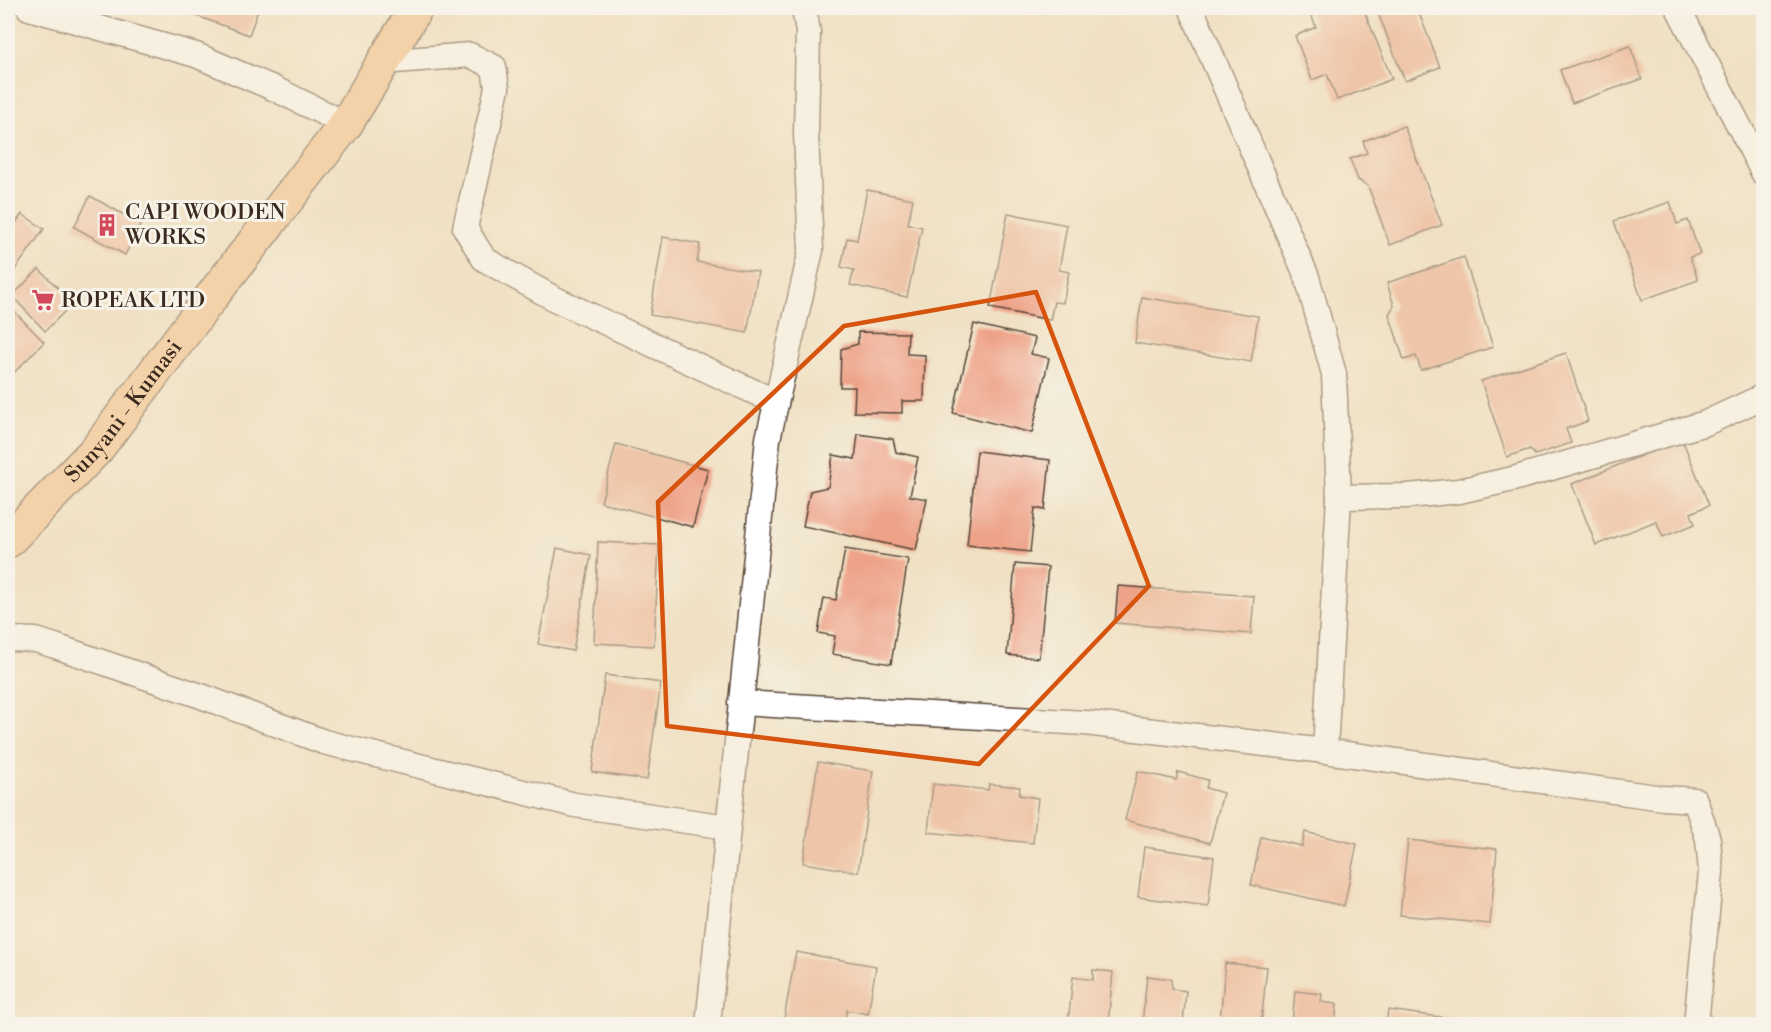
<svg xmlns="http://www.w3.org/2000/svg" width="1771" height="1032" font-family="'Libre Bodoni',serif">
	<rect width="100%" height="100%" fill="#f7f3e8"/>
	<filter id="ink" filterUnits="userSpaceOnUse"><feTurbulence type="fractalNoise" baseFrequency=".0167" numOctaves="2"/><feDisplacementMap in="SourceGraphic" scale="12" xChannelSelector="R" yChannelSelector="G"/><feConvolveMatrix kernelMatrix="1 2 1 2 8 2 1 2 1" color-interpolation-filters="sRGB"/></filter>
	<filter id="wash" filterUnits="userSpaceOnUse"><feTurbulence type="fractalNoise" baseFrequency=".008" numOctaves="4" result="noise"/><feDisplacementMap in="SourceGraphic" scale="24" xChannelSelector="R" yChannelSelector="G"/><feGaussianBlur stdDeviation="1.35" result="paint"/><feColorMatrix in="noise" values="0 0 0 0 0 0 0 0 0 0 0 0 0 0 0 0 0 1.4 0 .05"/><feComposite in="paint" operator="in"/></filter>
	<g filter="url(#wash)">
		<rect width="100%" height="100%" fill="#f0e1c4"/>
		<g id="blocks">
			<!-- building -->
			<g fill="#eea287">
				<path d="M175,8H259L249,35Z"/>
				<path d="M1308,8H1363L1392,79L1337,100L1327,74L1312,80L1295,36L1316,27Z"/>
				<path d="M1376,8H1417L1440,67L1405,81Z"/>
				<path d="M1630,46L1642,79L1572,103L1560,70Z"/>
				<path d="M1404,126L1442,225L1390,245L1368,186L1358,180L1350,159L1367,153L1363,141Z"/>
				<path d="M867,190L913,199L908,224L922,227L907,297L850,285L854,270L841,267L847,238L857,240Z"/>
				<path d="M90,196L141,224L125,255L74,227Z"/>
				<path d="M1670,202L1677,224L1688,220L1700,254L1690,257L1698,280L1642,300L1614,221Z"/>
				<path d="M1008,213L1067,225L1059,270L1069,272L1063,303L1054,302L1050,320L990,308Z"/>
				<path d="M22,214L44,229L15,270L8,264V234Z"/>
				<path d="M663,237L700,244L697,262L758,272L747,333L650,315Z"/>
				<path d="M1464,257L1493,347L1421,370L1416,356L1404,360L1389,314L1394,306L1387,283Z"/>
				<path d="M39,269L73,303L45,331L12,296Z"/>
				<path d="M1142,297L1258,316L1251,362L1135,343Z"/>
				<path d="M8,305L44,342L8,379Z"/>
				<path d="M974,324L1035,338L1031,354L1049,358L1032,433L953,413Z"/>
				<path d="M858,332L908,333L907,354L925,355L924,401H902V413L854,412L855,387H840L841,349L858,344Z"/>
				<path d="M1566,353L1588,421L1566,429L1571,443L1535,455L1530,449L1507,457L1481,381Z"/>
				<path d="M858,434L893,439L896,452L918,457L910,496L927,499L916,550L803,526L810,491L828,487L833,455L855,459Z"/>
				<path d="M1682,439L1709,505L1691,513L1695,524L1663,537L1656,521L1596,545L1572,484Z"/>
				<path d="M616,444L708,469L693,527L601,502Z"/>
				<path d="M977,451L1050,460L1045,510L1035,508L1030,552L967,545Z"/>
				<path d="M598,542L659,545L654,646L594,643Z"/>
				<path d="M557,548L591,555L573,651L538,644Z"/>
				<path d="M845,549L908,559L891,664L832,654L835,636L818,633L824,598L836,600Z"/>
				<path d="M1015,564L1048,567L1039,658L1007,655Z"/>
				<path d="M1118,586L1254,596L1251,634L1115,623Z"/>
				<path d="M605,675L661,683L647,780L592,772Z"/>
				<path d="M818,762L873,771L858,872L803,863Z"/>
				<path d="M1138,771L1176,780L1178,772L1208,780L1206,788L1223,793L1210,843L1125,820Z"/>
				<path d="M933,784L988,790L989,784L1020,787L1019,795L1038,798L1033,843L928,832Z"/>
				<path d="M1305,832L1357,844L1344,906L1251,885L1261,837L1302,846Z"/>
				<path d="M1408,840L1497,849L1490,924L1400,915Z"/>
				<path d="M1144,847L1214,857L1208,906L1138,897Z"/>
				<path d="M796,952L876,966L868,1014L847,1010L844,1024H783Z"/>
				<path d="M1225,963L1267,967L1261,1024H1220Z"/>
				<path d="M1093,970L1113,972L1108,1024H1068L1073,977L1093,980Z"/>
				<path d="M1147,976L1171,979L1172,989L1186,991L1183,1024H1142Z"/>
				<path d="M1295,991L1322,994L1321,1002L1337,1004L1335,1024H1292Z"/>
				<path d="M1388,1010L1484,1023V1024H1386Z"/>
			</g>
		</g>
	</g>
	<g filter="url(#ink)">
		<use href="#blocks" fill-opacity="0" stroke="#564537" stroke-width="1.5"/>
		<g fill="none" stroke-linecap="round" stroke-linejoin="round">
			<!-- street casing -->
			<g stroke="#564537" stroke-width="27">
				<g id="street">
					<path d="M29,8L196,55L273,88L346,124"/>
					<path d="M1191,8L1307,277L1334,374L1339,497L1325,751"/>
					<path d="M1678,8L1764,174"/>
					<path d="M383,62L470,55L494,67L497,88L465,228L484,259L519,279L555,299L776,402"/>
					<path d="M1339,497L1408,496L1459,491L1513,479L1706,423L1764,396"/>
					<path d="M8,639L36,640L55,646L201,696L324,742L575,805L728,827"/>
					<path d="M740,703L1085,723L1325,751L1663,798L1695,800L1708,839L1711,872L1696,1024"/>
					<path d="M708,1024L768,439L811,250L806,134L808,32L804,8"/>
				</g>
			</g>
			<!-- primary casing -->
			<g stroke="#564537" stroke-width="36">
				<g id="primary">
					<path id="s1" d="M8,541L97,449L202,309L346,124L416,8"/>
				</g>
			</g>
			<!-- street -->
			<use href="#street" stroke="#fff" stroke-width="24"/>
			<!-- primary -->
			<use href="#primary" stroke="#f6be87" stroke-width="33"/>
		</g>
	</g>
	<!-- marked area -->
	<path d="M0 0H1771V1032H0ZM1036,292L1149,586L979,764L667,726L658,502L844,326Z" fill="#f0e1c4" fill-opacity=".55" fill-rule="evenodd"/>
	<path fill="none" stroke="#d7540e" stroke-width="4.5" stroke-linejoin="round" d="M1036,292L1149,586L979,764L667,726L658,502L844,326Z"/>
	<!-- icons -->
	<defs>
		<g id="building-bare" transform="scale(1.8)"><path d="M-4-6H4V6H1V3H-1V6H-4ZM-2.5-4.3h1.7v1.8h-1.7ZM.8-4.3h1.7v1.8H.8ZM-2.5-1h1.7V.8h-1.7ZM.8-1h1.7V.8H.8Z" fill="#d1495b" stroke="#f7f3e8" stroke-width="2.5" paint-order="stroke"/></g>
		<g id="supermarket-bare" transform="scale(1.8)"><path d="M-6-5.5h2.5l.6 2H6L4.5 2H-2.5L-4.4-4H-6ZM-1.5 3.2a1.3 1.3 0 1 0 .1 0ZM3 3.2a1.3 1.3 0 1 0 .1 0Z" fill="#d1495b" stroke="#f7f3e8" stroke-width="2.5" paint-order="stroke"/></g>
	</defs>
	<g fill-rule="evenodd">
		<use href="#building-bare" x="107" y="225"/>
		<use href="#supermarket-bare" x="43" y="300"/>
	</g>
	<g text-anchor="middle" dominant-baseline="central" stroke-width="6" stroke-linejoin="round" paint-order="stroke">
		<!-- poi labels -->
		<g font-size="22" fill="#3b2a1e" stroke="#f7f3e8" text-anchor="start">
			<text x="125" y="212">CAPI WOODEN<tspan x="125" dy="25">WORKS</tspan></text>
			<text x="61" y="300">ROPEAK LTD</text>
		</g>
		<!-- street labels -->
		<g font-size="22" fill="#3b2a1e" stroke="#f7f3e8">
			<text stroke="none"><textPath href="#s1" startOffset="174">Sunyani - Kumasi</textPath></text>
		</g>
	</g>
	<!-- margin -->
	<rect width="1771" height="1032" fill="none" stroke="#f7f3e8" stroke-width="30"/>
</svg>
